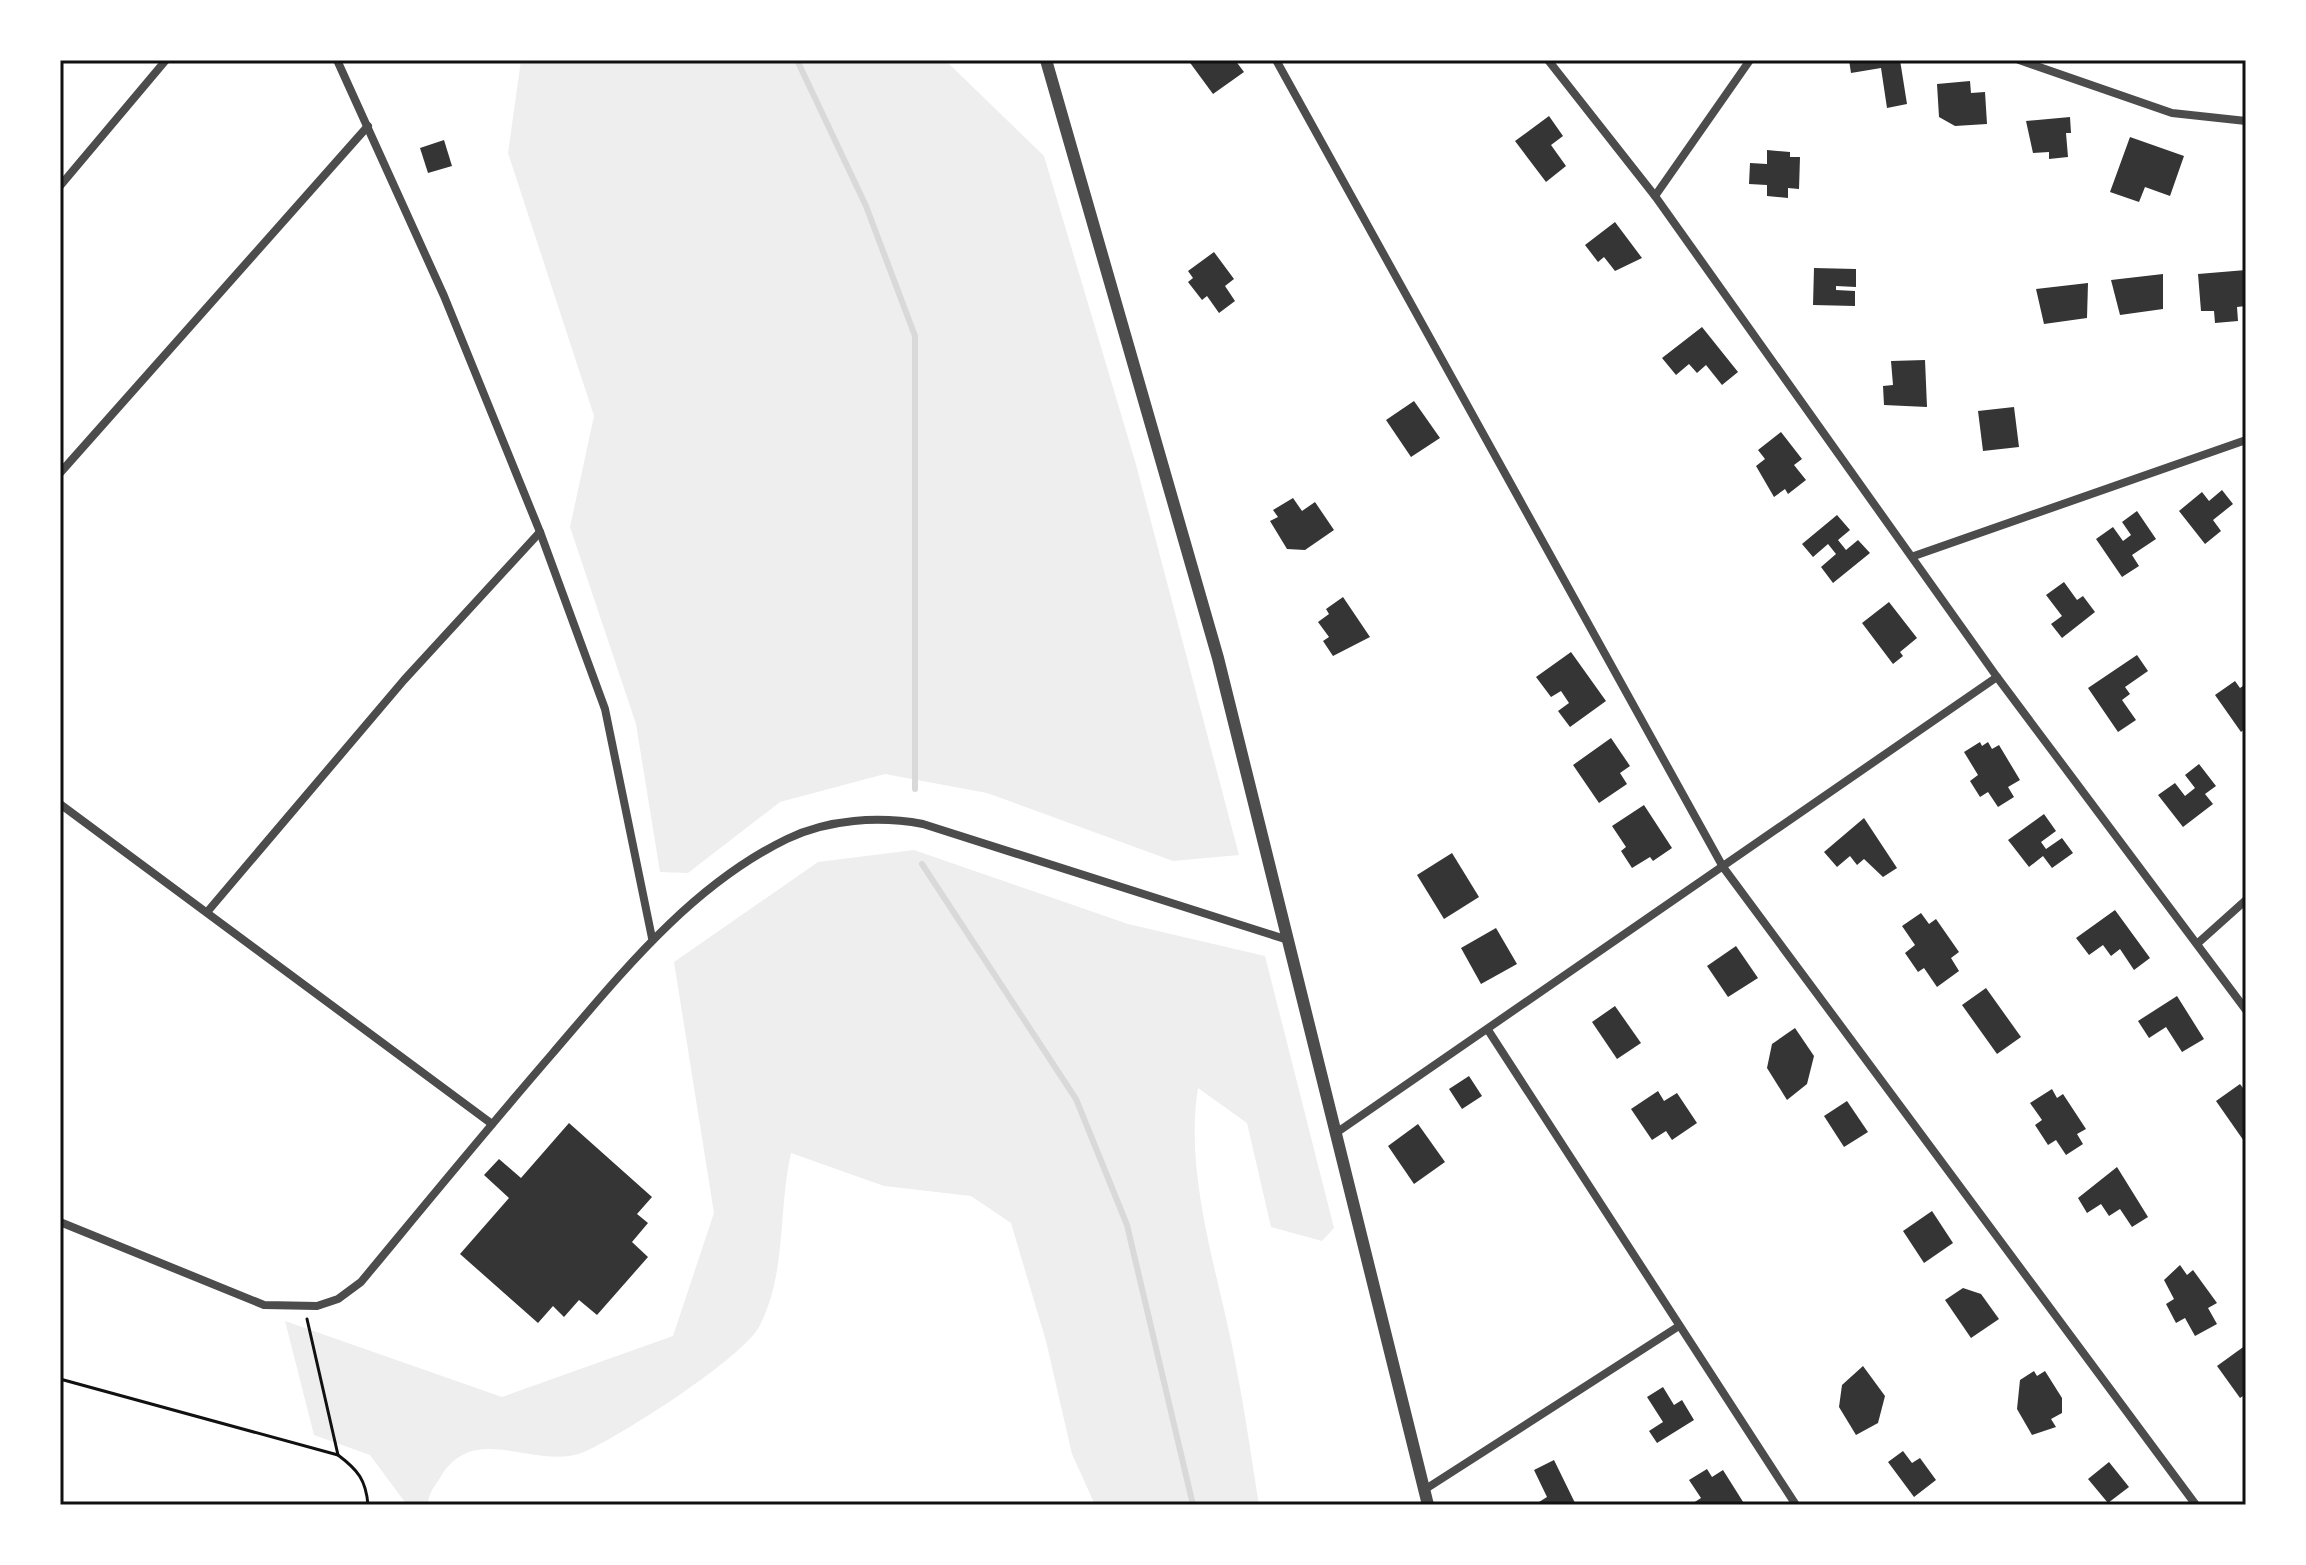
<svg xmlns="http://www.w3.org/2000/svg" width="2306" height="1565" font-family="Barlow,sans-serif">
	<rect width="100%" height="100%" fill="#fff"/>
	<!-- green -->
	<g fill="#eee">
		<path d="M521,60H945L1044,156L1135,461L1239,855L1173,861L987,793L885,774L780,802L688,873L660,872L636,724L570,527L594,416L508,153Z"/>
		<path d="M914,850L1128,924L1265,956L1334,1228L1322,1241L1271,1227L1247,1123L1198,1088C1185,1168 1213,1257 1230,1336C1242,1392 1250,1448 1259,1505H1095L1072,1454L1046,1341L1011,1223L971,1196L884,1186L791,1153C778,1209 787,1272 760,1325C745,1357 619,1437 584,1452C535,1472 474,1419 440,1478C434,1487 428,1494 428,1505H407L370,1455L314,1435L285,1321L502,1397L673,1336L714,1213L674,962L818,862Z"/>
	</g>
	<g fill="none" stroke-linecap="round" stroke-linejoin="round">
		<!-- stream -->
		<g stroke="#d9d9d9" stroke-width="6">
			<path d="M797,60L866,206L915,336V789"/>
			<path d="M922,864L1076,1099L1127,1225L1193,1505"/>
		</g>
	</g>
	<!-- building -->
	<g fill="#353535">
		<path d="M1188,60H1235L1244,72L1213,94Z"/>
		<path d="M1849,60H1900L1907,104L1887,108L1881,68L1851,73Z"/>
		<path d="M1970,81L1971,93L1985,92L1987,124L1955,126L1939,117L1937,84Z"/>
		<path d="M1549,116L1563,136L1551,145L1566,166L1546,182L1515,141Z"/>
		<path d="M2070,117L2071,133H2066L2068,157L2049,159V152L2033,153L2026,121Z"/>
		<path d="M2130,137L2184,156L2170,196L2145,187L2139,202L2110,192Z"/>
		<path d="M444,140L452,166L428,173L420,148Z"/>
		<path d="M1767,150L1790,152V157H1800L1799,189L1788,188V198L1767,196V185L1749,184L1750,163L1767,164Z"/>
		<path d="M1615,222L1642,258L1615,271L1604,257L1598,262L1585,245Z"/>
		<path d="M1214,252L1234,279L1225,286L1235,301L1219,313L1207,296L1202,300L1188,282L1193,278L1188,271Z"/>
		<path d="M1814,268L1856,269V287L1836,286V290L1855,291V306L1813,305Z"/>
		<path d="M2246,270V306L2237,307L2238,321L2215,323L2214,311H2201L2198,274Z"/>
		<path d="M2163,274V309L2120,315L2111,280Z"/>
		<path d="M2088,283L2087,318L2044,324L2036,289Z"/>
		<path d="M1702,327L1738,372L1722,385L1706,365L1697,373L1689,364L1676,375L1662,358Z"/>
		<path d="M1925,360L1927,407L1884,405L1883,386L1893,385L1891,361Z"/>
		<path d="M1414,401L1440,438L1411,457L1386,420Z"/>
		<path d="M2014,407L2019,447L1983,451L1978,411Z"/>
		<path d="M1781,432L1802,459L1794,465L1806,480L1788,494L1785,489L1774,497L1756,466L1765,459L1758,450Z"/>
		<path d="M2222,490L2233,504L2213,520L2221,531L2205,544L2179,511L2202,492L2209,501Z"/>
		<path d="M1293,498L1302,511L1315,502L1334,530L1305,550L1287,549L1270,521L1278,517L1273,510Z"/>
		<path d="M2137,511L2156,539L2132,555L2139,566L2122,577L2096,539L2113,527L2123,541L2131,535L2122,522Z"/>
		<path d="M1837,515L1850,530L1838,540L1846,550L1858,540L1870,553L1833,583L1821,567L1836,554L1828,544L1813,557L1802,544Z"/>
		<path d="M2064,582L2077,600L2083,596L2095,612L2062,638L2051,624L2062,616L2046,595Z"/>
		<path d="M1343,597L1370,637L1333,656L1323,641L1329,637L1318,622L1329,614L1326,609Z"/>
		<path d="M1889,602L1917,638L1900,652L1903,656L1893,664L1862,623Z"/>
		<path d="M1571,652L1606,701L1570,727L1558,711L1569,703L1561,691L1551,697L1536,677Z"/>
		<path d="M2137,655L2148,671L2125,687L2130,694L2122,700L2136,720L2118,732L2088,688Z"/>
		<path d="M2235,681L2240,688L2246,684V728L2241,732L2215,695Z"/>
		<path d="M1611,738L1630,766L1620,773L1627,784L1599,803L1573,765Z"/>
		<path d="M1980,742L1982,746L1988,742L1992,749L1999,745L2020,780L2008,787L2014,797L1998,807L1988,792L1980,797L1970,781L1978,775L1964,752Z"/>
		<path d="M2199,764L2216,786L2205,794L2213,804L2183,827L2158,795L2175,783L2185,796L2195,788L2185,775Z"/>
		<path d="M1644,805L1672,848L1653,861L1650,857L1632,868L1621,851L1626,847L1612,826Z"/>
		<path d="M2044,814L2056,831L2041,842L2046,849L2062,838L2073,853L2052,868L2043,856L2029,867L2008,840Z"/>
		<path d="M1864,818L1897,868L1883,877L1864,859L1857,865L1850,856L1837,867L1824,852Z"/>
		<path d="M1452,853L1479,897L1444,919L1417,875Z"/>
		<path d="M2115,910L2150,958L2134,970L2120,949L2111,956L2103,945L2089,955L2076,938Z"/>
		<path d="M1921,913L1929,924L1936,919L1959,952L1951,958L1959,971L1937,987L1924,968L1918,972L1905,953L1915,945L1902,926Z"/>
		<path d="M1496,928L1517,964L1481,984L1461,948Z"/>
		<path d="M1736,946L1758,978L1728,997L1707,966Z"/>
		<path d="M1986,988L2021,1037L1997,1054L1962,1005Z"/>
		<path d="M2177,996L2204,1039L2182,1052L2166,1027L2149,1038L2138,1021Z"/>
		<path d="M1615,1006L1641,1043L1617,1059L1592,1022Z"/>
		<path d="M1795,1028L1814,1056L1807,1084L1787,1100L1767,1068L1772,1044Z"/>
		<path d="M1469,1076L1482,1096L1462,1109L1449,1089Z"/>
		<path d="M2240,1084L2246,1092V1144L2216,1101Z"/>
		<path d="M2052,1089L2057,1098L2063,1094L2086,1129L2077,1134L2083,1144L2066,1155L2056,1140L2048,1145L2035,1125L2042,1120L2030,1103Z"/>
		<path d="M1658,1091L1664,1101L1677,1093L1697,1123L1672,1140L1666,1131L1652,1140L1631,1109Z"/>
		<path d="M1847,1101L1868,1132L1844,1147L1824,1116Z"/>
		<path d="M569,1123L652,1197L637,1214L648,1223L632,1242L648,1257L597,1315L579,1300L564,1317L553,1306L538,1323L460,1254L509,1198L484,1175L499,1159L521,1178Z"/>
		<path d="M1418,1124L1445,1162L1414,1184L1388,1146Z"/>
		<path d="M2117,1167L2148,1217L2132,1227L2120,1209L2109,1216L2101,1204L2087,1213L2078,1198Z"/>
		<path d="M1932,1211L1953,1243L1924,1263L1903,1231Z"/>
		<path d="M2180,1265L2187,1275L2193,1270L2217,1303L2208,1308L2217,1324L2195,1336L2185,1318L2176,1323L2166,1304L2174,1299L2164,1280Z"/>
		<path d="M1963,1288L1981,1294L1999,1319L1971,1338L1945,1300Z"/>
		<path d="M2246,1345V1394L2240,1398L2217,1366Z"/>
		<path d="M1863,1366L1885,1396L1878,1423L1856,1435L1839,1407L1842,1385Z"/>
		<path d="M2034,1371L2037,1376L2045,1371L2062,1398V1413L2051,1419L2056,1427L2032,1435L2017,1409L2020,1380Z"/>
		<path d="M1663,1387L1674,1405L1682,1400L1694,1420L1657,1443L1649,1431L1663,1422L1647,1397Z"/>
		<path d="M1903,1451L1912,1463L1920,1458L1936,1480L1914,1497L1888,1462Z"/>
		<path d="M1554,1460L1576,1505H1541L1539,1502L1547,1497L1534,1470Z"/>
		<path d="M2109,1462L2129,1487L2108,1503L2088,1479Z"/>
		<path d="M1707,1469L1712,1477L1723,1470L1745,1505H1690L1701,1498L1689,1480Z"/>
	</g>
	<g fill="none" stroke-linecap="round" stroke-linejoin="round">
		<!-- path -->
		<g stroke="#111" stroke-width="3">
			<path d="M307,1319L338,1455"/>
			<path d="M60,1379L338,1455C358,1470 366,1480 368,1505"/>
		</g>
		<!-- minor -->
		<g stroke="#4c4c4c" stroke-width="8">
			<path d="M337,60L444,296L540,532L605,709L652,938"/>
			<path d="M1276,60L1723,867L2196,1505"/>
			<path d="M1548,60L1655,196L1997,677L2246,1010"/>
			<path d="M2019,60L2172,113L2246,121"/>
			<path d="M60,186L166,60"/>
			<path d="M1655,196L1750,60"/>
			<path d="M60,473L368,126"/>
			<path d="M1914,556L2246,440"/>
			<path d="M60,804L492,1124"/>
			<path d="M208,911L404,680L540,532"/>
			<path d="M2198,943L2246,900"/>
			<path d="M1488,1030L1796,1505"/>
			<path d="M1336,1133L1997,677"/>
			<path d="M60,1222L264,1305L317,1306L338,1299L361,1282C424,1206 487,1129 552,1054C620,975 690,886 787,839C828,819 879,816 923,824L1285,939"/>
			<path d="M1424,1490L1679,1326"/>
		</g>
		<!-- tertiary -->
		<path stroke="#4c4c4c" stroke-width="12" d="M1046,60L1218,658L1428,1505"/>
	</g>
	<!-- border -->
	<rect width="2306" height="1565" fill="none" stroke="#ffffff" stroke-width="124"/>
	<rect x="62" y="62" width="2182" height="1441" fill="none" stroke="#111" stroke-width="3"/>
</svg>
